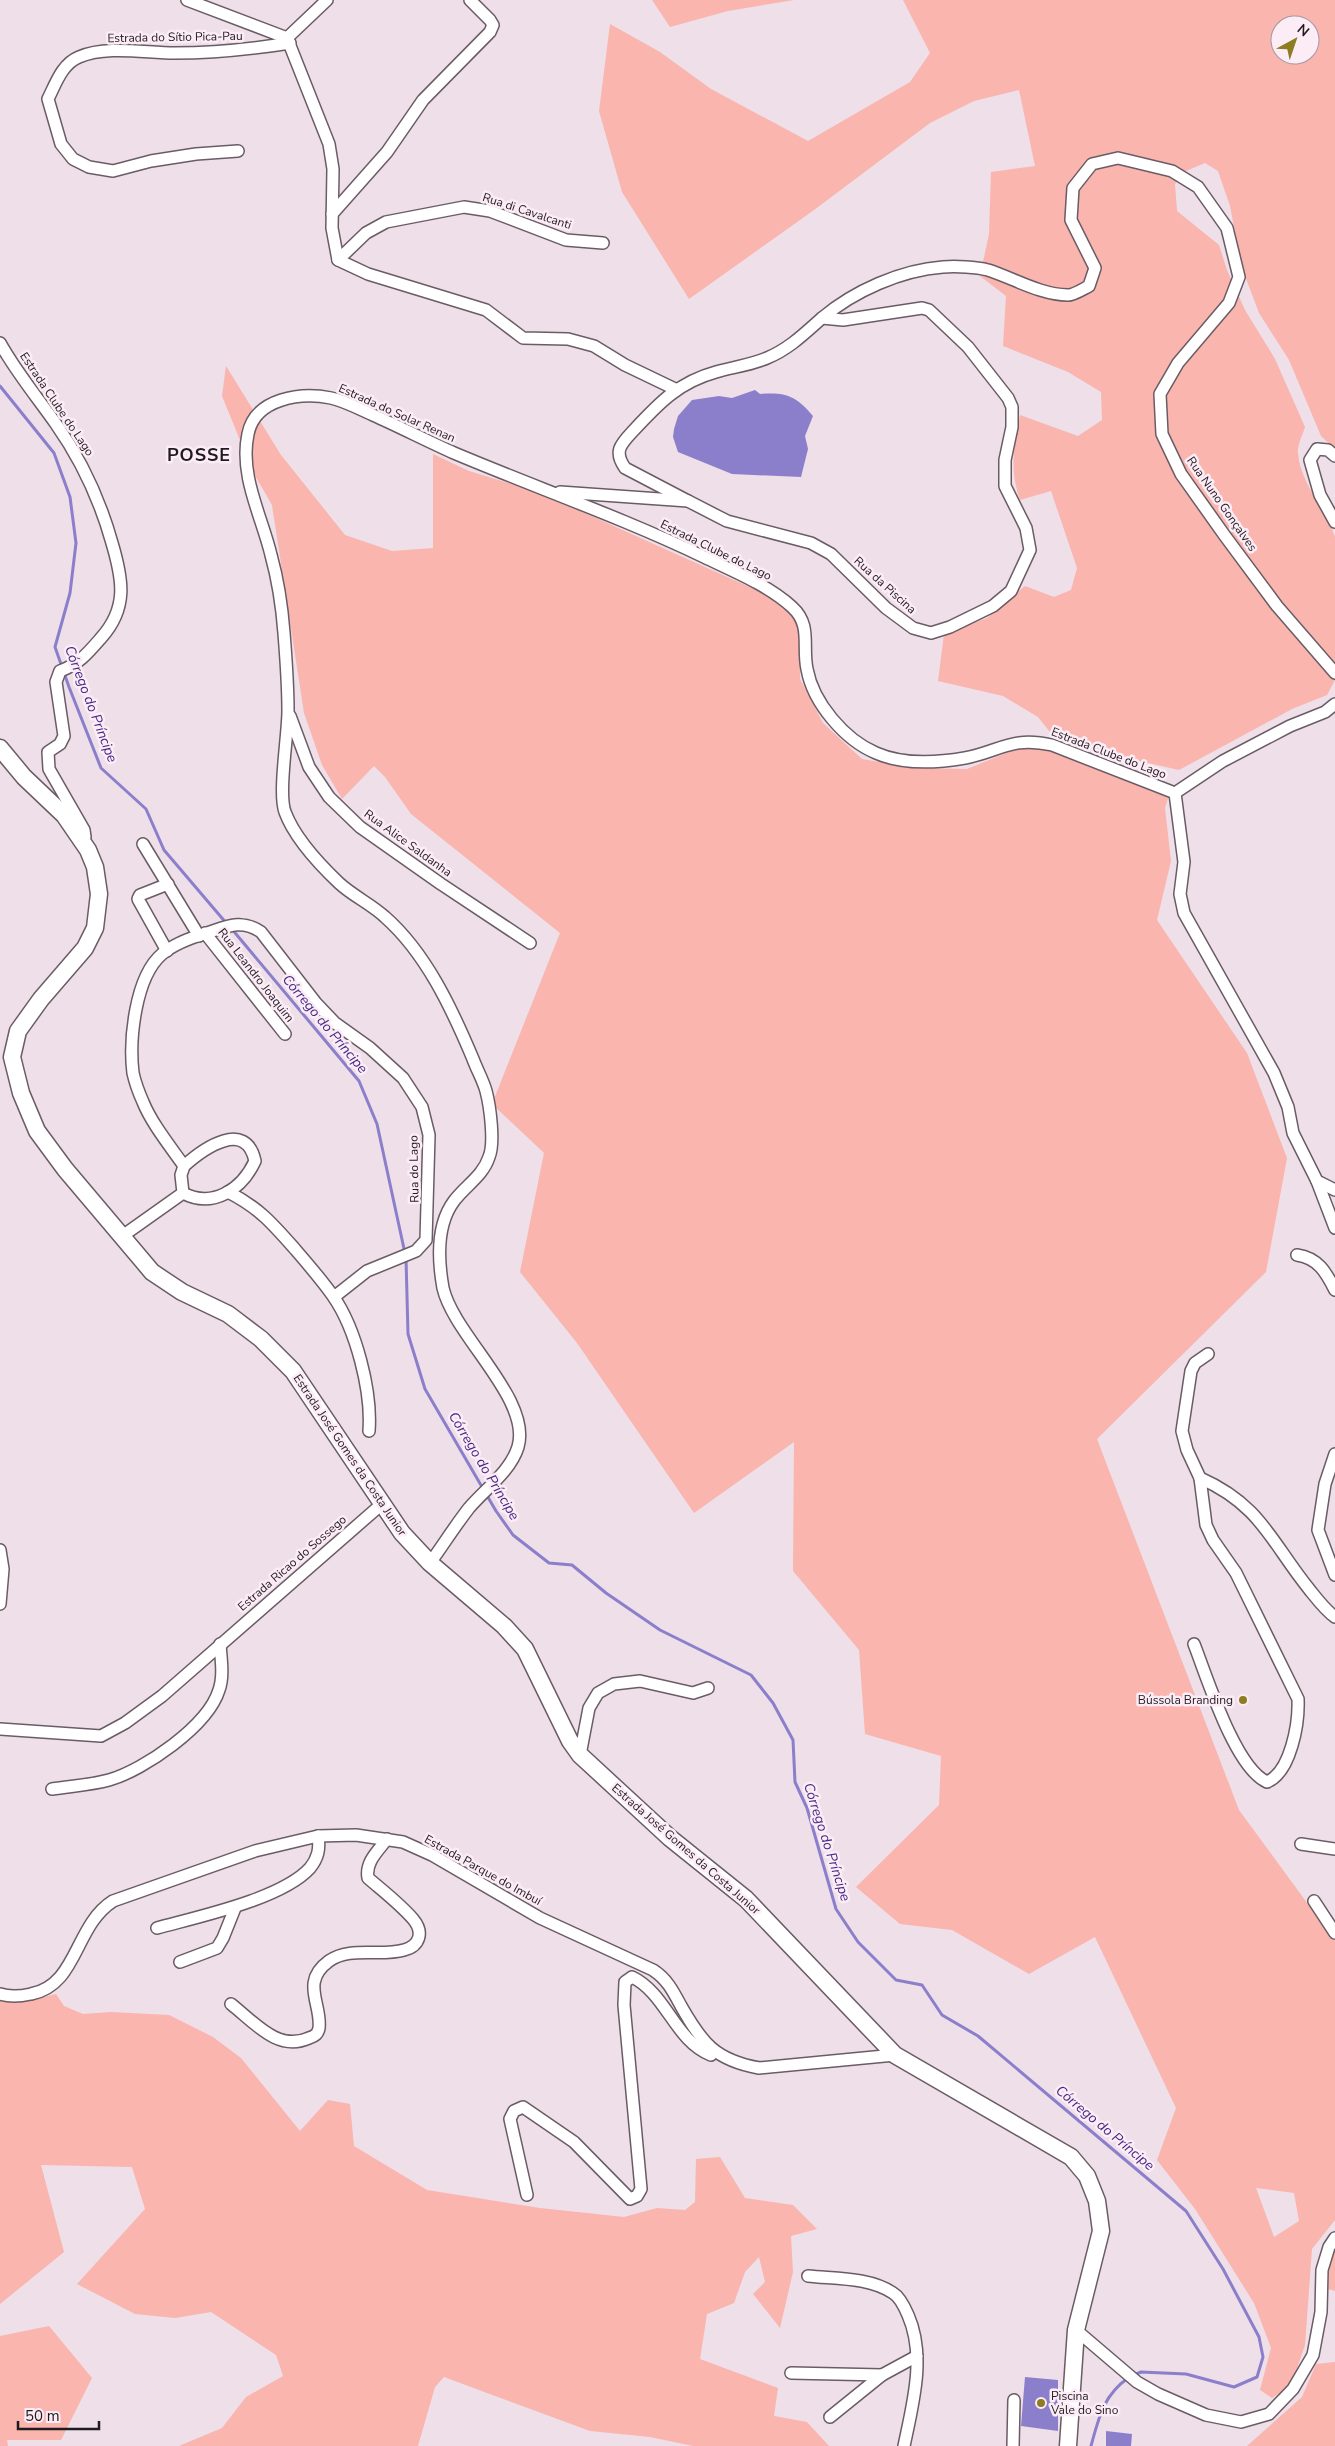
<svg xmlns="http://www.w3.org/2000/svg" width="1335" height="2446" font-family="'Nunito Sans',sans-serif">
	<rect width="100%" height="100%" fill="#eedfe9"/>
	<!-- green -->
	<g fill="#f9b5ae" fill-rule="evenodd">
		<path d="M652,0H794L728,11L670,27Z"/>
		<path d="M903,0H1335V449L1321,436L1289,360L1259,313L1242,268L1230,206L1218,171L1205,163L1186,171L1175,184L1177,211L1219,245L1227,270L1245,310L1275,359L1305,427C1303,434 1297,445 1298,453C1300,483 1326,509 1335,537V680L1327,695L1292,709L1179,770L1135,760L1050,732L1038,717L1003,696L938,681L944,634L987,618L1025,586L1054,597L1071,590L1077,568L1051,491L1020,500C1009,468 1014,447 1020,415L1078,436L1102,420L1101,392L1068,372L1003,346L1006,296L980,276L989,234L991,172L1035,166L1019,90L974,101L930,123L814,210L689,299L622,192L599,111L610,24L660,52L711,89L808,141L910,82L930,53ZM1280,25H1310V55H1280Z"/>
		<path d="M226,366L281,455L345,535L392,551L433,548V454L469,471L538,492L783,602L800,623V679L823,723L862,759L913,768L967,769L1016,749L1049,747L1169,795L1165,808L1171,861L1157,920L1247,1053L1287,1158L1266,1272L1097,1439L1239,1810L1335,1941V2220L1312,2249L1305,2345L1291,2386L1272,2398L1260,2390L1271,2348L1254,2303L1195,2209L1157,2160L1176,2108L1095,1937L1029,1974L952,1930L900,1924L856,1887L939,1805L941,1756L865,1734L859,1650L793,1571L794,1442L694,1513L577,1343L520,1272L544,1153L492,1104L560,933L411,814L385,777L374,766L342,799L322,765L304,713L272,505L253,472L222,396ZM1256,2188L1294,2193L1299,2221L1274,2237Z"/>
		<path d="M56,1994L64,2006L83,2014L111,2012L169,2015L213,2037L241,2058L300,2131L328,2100L350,2104L354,2146L427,2190L540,2208L624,2217L657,2208L685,2210L695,2202L696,2159L720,2157L745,2198L793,2205L817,2229L791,2236L793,2272L780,2328L753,2294L765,2282L759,2257L745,2272L734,2303L707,2314L700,2359L778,2388L774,2416L807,2422L829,2446H693L650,2437L590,2431L444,2377L435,2387L418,2446H179L222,2428L246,2397L283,2376L276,2355L211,2312L175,2318L135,2314L77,2284L145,2209L132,2167L41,2165L64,2252L0,2304V1999L25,2002Z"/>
		<path d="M1335,2249V2291L1328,2289L1330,2256Z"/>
		<path d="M49,2326L92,2378L61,2440H7L8,2446H0V2336Z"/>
		<path d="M1335,2362V2446H1247L1302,2397L1316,2364Z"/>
	</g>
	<!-- water -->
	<g fill="#8b7fcb">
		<path d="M755,390L760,394C786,392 796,396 813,416L805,436L808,449L801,477L732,474L678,452L673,437L674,429L678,416L692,400L719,396L732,398Z"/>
		<path d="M1025,2377L1058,2380V2431L1021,2426Z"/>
		<path d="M1106,2431L1132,2434L1131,2446H1106Z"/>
	</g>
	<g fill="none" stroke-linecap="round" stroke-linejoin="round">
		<!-- stream -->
		<g stroke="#8b7fcb" stroke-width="3">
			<path d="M0,386L54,453L70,497L76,543L70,593L55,647L69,687L101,768L146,809L164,850L227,924"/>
			<path d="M231,928L359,1081L377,1124L406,1258L408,1334L425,1389L496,1511L513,1535L549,1563L572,1565L606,1593L660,1630L751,1675L773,1703L793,1740L795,1782L807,1808L836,1909L858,1942L896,1980L922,1985L942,2015L978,2036L1186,2211L1223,2269L1259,2337L1263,2357L1257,2377L1234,2387L1186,2374L1141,2372L1134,2375"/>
			<path d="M1091,2446C1099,2417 1103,2396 1128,2378"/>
		</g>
		<!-- street casing -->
		<g stroke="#6a5c65" stroke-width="14">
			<g id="street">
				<path d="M187,0L287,38L329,144L333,169L332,228L338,260L368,274L486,310L523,338L568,339L594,346L625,365L675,389"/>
				<path d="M287,38L327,0"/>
				<path d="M238,151L196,154L151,161L113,171L89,167L73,159L61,144L48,99C56,83 62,64 79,57C107,45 145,53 175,53C213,53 252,49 290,43"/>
				<path d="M332,214L387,152L423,100L490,32L493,25L490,20L470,0"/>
				<path d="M338,260L366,233L386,222L464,207L490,211L566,240L603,243"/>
				<path d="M0,343C16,372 37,397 56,424C82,461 100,500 112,543C123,580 128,608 101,638C88,653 79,664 60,671L56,682L64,736L60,744L48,752L49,769L84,830L85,837"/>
				<path d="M1335,456L1328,450L1317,449L1310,460L1320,495L1335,522"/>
				<path d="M560,492L688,501L727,521L811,543L831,554L886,608L913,628L931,633L950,627L993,606L1011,591L1030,550L1026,528L1005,486V460L1012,427V407L1008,398L968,347L929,310L922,308L843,320L822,318"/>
				<path d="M688,501L625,468C613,451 621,444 634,430C659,403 679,382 716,372C733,367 751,365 767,358C789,349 805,333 822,318C854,291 901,270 943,267C956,266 976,267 988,270C1013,278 1041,295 1068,295C1074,295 1083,289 1089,286L1095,268L1071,220L1073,188L1092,164L1118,158L1172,171L1198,187L1227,228L1239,277L1229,303L1178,363L1160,394L1162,434L1181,474L1225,536L1277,606L1335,673"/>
				<path d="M1335,704L1325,712L1290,726L1223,761L1175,793L1184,862L1180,894L1184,913L1274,1073L1288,1107L1293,1133L1317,1181L1335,1190"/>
				<path d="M290,716L309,767L329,797L360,827L441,884L530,943"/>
				<path d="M143,844L199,936"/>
				<path d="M205,933L285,1034"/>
				<path d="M167,951L138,899L140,895L168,884"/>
				<path d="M1317,1181L1335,1228"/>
				<path d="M228,1192C258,1207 272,1223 294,1248C307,1263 321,1279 333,1296C356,1329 372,1391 369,1431"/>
				<path d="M183,1193C213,1209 242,1189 255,1161C246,1119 204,1148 184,1166"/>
				<path d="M121,1237L183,1193L181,1175L184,1166C170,1146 152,1124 143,1102C139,1093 135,1082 133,1073C129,1040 135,977 162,954C174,944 193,937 207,933C228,926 242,919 261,932L316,1003L335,1023L370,1048L403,1078L422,1107L429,1135L426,1240L416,1251L367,1271L334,1297"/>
				<path d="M1297,1255C1318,1258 1326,1272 1335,1290"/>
				<path d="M1335,1454L1325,1484L1318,1530L1335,1575"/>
				<path d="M1200,1478L1187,1450L1182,1431L1191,1371L1195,1363L1208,1354"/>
				<path d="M0,1550L3,1569L0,1604"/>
				<path d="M430,1563C443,1545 455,1526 469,1508C485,1489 510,1472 518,1447C532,1399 454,1336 443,1288C438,1260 436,1225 454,1201C465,1186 483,1176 489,1157C495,1143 490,1106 486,1091C483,1080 477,1070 473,1059C452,1009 426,953 385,917C371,904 353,896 339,883C319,864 295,839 285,812C278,793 288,735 288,711C288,685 286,658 284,633C282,607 278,580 271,555C262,517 239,475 248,434C255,398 301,392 331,398C345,401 359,409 373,415C400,427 427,441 454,453C537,488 623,518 704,557C733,571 768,585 792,607C812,625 802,646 807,669C813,703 845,740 876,753C903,765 936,763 965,758C1001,751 1011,736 1052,745L1175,793"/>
				<path d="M1194,1644C1207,1677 1235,1768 1267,1782C1291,1772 1299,1723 1298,1699L1236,1573L1213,1540L1206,1525L1200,1478C1261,1505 1271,1542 1309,1589C1317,1599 1325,1610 1335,1617"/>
				<path d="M0,1729L101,1736L125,1723L162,1696L383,1503"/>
				<path d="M580,1755L589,1708L598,1693L614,1684L640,1681L693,1693L708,1688"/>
				<path d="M52,1789C71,1786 91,1785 109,1780C144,1770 208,1726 219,1690C224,1676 221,1659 220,1644"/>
				<path d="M1301,1844L1335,1849"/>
				<path d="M1314,1901L1335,1933"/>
				<path d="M157,1928C197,1917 282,1899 310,1868C318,1858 320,1849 318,1836"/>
				<path d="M180,1962L217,1948L223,1938L235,1908"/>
				<path d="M0,1994C9,1997 22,1996 31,1994C78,1985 74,1926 113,1901L255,1851L318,1836L356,1835L403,1842L432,1855L540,1918L653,1970C667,1979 673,1991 681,2006C702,2043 715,2060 759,2068L895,2055"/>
				<path d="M231,2004C255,2023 278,2052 309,2038C315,2036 318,2034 319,2028C322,2004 300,1982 329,1961C350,1946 380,1957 404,1950C420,1946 424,1932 413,1919C400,1904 383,1891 368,1878C365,1862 378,1851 387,1839"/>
				<path d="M527,2195L510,2119L514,2111L523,2107L574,2142L630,2199L637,2196L641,2189L624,2005L625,1982L632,1977C666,1993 675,2041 711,2055"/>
				<path d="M808,2276C835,2279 869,2277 893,2293C900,2297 905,2308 908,2315C926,2356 913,2403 904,2446"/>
				<path d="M1076,2330L1137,2382L1158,2394L1206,2415L1241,2422L1269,2414L1293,2389L1313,2355L1321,2312L1322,2270L1329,2247L1335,2238"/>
				<path d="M791,2373L882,2375L917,2356"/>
				<path d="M830,2417L882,2375"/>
				<path d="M1013,2446L1014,2400"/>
			</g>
		</g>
		<!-- secondary casing -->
		<g stroke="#6a5c65" stroke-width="19">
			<path id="secondary" d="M0,748L24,777L64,815L88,850L95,867L99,894L95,928L85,948L41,999L18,1031L12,1057L21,1093L37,1131L65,1169L152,1272L182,1292L228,1314L261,1339L293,1371L402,1533L430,1563L504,1626L525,1649L570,1741L580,1755L670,1838L746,1899L895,2055L1071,2157L1087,2176L1097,2201L1101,2231L1076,2330L1068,2446"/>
		</g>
		<!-- street -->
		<use href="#street" stroke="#fff" stroke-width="11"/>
		<!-- secondary -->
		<use href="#secondary" stroke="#fff" stroke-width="16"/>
	</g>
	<!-- markers -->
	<g fill="#8d7c21" stroke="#fcecf6" stroke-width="2">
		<circle cx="1243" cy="1700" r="5"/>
		<circle cx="1041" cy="2403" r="5"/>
	</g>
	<g text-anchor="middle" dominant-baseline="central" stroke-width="5" stroke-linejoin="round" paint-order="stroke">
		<!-- street labels -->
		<g font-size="12" fill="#201b1f" stroke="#fcecf6">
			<text transform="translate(175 37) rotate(-1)">Estrada do Sítio Pica-Pau</text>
			<text transform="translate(527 211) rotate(18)">Rua di Cavalcanti</text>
			<text transform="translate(57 404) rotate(56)">Estrada Clube do Lago</text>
			<text transform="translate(397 413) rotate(24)">Estrada do Solar Renan</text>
			<text transform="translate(1222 504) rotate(55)">Rua Nuno Gonçalves</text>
			<text transform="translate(716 550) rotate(26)">Estrada Clube do Lago</text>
			<text transform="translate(885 585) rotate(42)">Rua da Piscina</text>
			<text transform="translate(1109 753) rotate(21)">Estrada Clube do Lago</text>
			<text transform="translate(408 843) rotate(36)">Rua Alice Saldanha</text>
			<text transform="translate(256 975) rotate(52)">Rua Leandro Joaquim</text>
			<text transform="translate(414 1169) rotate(-91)">Rua do Lago</text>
			<text transform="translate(350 1455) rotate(56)">Estrada José Gomes da Costa Junior</text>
			<text transform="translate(292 1563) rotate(-41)">Estrada Ricao do Sossego</text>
			<text transform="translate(686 1849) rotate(41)">Estrada José Gomes da Costa Junior</text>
			<text transform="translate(483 1870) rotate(29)">Estrada Parque do Imbuí</text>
		</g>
		<!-- poi labels -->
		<g font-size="12" fill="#201b1f" stroke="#fcecf6" text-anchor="end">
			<text x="1233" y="1700">Bússola Branding</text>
			<text x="1051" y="2396" text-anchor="start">Piscina<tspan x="1051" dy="14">Vale do Sino</tspan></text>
		</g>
		<!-- water labels -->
		<g font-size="14" font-style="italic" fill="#422984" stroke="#fcecf6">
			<text transform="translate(91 704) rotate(69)">Córrego do Príncipe</text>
			<text transform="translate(325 1024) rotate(50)">Córrego do Príncipe</text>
			<text transform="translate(484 1466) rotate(59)">Córrego do Príncipe</text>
			<text transform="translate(827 1842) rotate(72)">Córrego do Príncipe</text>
			<text transform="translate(1105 2128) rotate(40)">Córrego do Príncipe</text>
		</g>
		<!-- district labels -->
		<g font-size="18" font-weight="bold" letter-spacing="1" fill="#201b1f" stroke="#fcecf6">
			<text x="199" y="455">POSSE</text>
		</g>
	</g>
	<!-- north arrow -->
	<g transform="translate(1295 40) rotate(40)"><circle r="24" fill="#fcecf6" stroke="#a498a0"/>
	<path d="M0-4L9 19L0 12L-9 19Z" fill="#8d7c21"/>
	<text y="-8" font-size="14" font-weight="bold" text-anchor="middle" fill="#201b1f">N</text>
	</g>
	<!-- scale -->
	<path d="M18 2421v8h81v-8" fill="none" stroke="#201b1f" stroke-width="2.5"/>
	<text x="25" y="2421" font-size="15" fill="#201b1f" stroke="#fcecf6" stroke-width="4" paint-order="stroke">50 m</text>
</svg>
